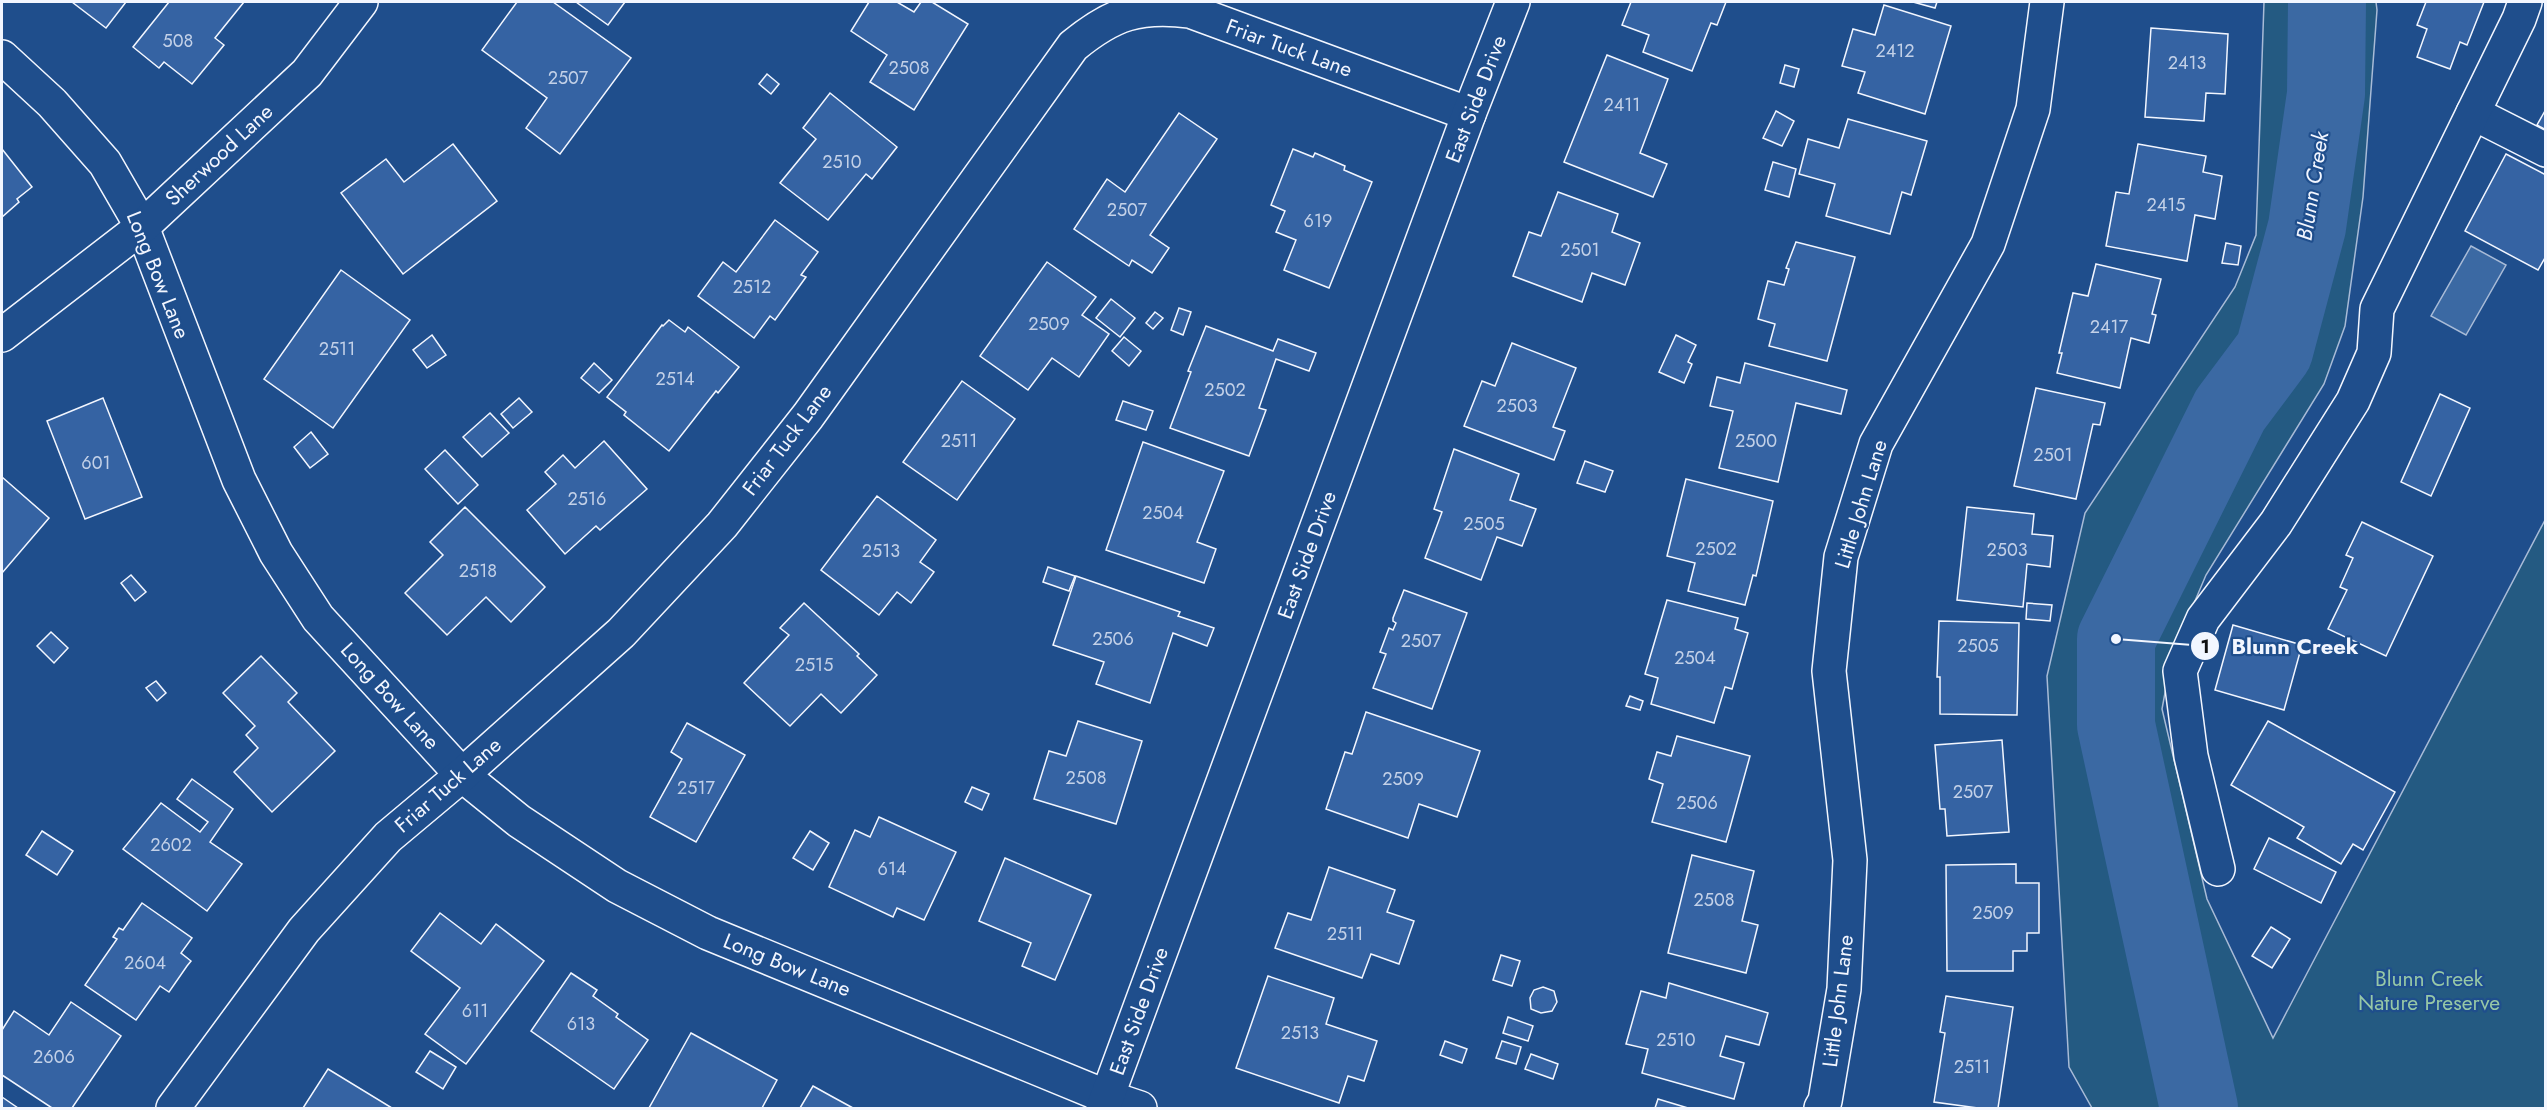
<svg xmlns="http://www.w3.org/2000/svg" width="2547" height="1110" font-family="Jost,sans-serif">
	<rect width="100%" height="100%" fill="#1f4e8c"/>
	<!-- green -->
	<path fill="#245a82" stroke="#a8bbd7" stroke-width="1.5" d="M2264,2H2376L2377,10L2363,197L2345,326L2324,384L2206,575L2172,655L2162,709L2207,899L2273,1038L2545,520V1108H2092L2069,1067L2047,676L2085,513L2235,287L2256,235Z"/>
	<!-- water -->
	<path fill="#3b69a3" stroke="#a8bbd7" stroke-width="1.5" d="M2471,246L2506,265L2466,335L2431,316Z"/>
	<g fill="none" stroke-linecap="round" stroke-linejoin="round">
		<!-- river -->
		<path stroke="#3b69a3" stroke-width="78" d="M2199,1108L2116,725V639L2230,410L2274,351L2307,227L2326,94L2327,2"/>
	</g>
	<!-- building -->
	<g fill="#3563a3" stroke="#f2f6ff" stroke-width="1.5">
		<path d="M72,2H126L106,28Z"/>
		<path d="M169,2H244L215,38L224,45L192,84L164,62L159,68L133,47Z"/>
		<path d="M517,2H553L631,58L560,154L526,128L547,98L482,50Z"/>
		<path d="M576,2H625L608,25Z"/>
		<path d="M869,2H897L914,12L921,2H932L968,24L914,110L870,82L887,55L851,31Z"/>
		<path d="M1631,2H1726L1717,25L1711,23L1692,71L1643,52L1649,35L1622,25Z"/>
		<path d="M1913,2H1937L1935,8Z"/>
		<path d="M2426,2H2484L2467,45L2460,42L2450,69L2417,57L2427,29L2417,25Z"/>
		<path d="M1884,5L1951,26L1925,114L1858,93L1865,72L1842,66L1853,29L1875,35Z"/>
		<path d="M2151,28L2228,34L2225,94L2206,93L2204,121L2145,117Z"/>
		<path d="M1607,55L1668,79L1640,153L1667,164L1653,197L1564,162Z"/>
		<path d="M1785,65L1799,69L1794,87L1780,83Z"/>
		<path d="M767,74L779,84L771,94L759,84Z"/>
		<path d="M830,93L897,147L872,179L866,174L828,220L780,183L816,139L803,128Z"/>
		<path d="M2546,109V130L2537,125Z"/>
		<path d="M1776,111L1794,121L1782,146L1763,138Z"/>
		<path d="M1179,113L1217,139L1150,235L1169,248L1152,273L1132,260L1129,266L1074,229L1107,179L1125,192Z"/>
		<path d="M1848,119L1927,141L1911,195L1902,192L1890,234L1826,216L1835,184L1799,174L1808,139L1839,148Z"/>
		<path d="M453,144L497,201L403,274L341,193L386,159L404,182Z"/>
		<path d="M2138,144L2206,156L2203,172L2222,176L2215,219L2195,215L2187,261L2106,246L2116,192L2129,194Z"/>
		<path d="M2,149L32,187L17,199L19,202L2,217Z"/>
		<path d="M1293,149L1313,157L1315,153L1345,166L1344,170L1372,182L1329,288L1284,270L1296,240L1276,232L1285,211L1271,205Z"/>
		<path d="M2506,154L2546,175V256L2538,270L2465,231Z"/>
		<path d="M1773,162L1796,169L1789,197L1765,190Z"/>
		<path d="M1558,192L1618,214L1612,232L1640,243L1625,285L1592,273L1582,302L1513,276L1529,232L1541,236Z"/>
		<path d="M775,220L818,252L801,275L806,277L775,320L770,316L754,338L698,296L723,262L736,272Z"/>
		<path d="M1796,242L1855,257L1827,361L1769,346L1775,324L1758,319L1768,281L1784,285L1789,269L1786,268Z"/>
		<path d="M2226,243L2241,246L2238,265L2222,263Z"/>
		<path d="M1047,262L1096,297L1082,315L1109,334L1079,377L1052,358L1028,390L980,356Z"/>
		<path d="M2096,264L2161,279L2152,314L2156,315L2149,343L2131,338L2120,388L2057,373L2062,353H2059L2073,293L2088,296Z"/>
		<path d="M341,270L410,320L333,428L264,379Z"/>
		<path d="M1111,299L1135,318L1120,337L1096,318Z"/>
		<path d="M1179,308L1191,312L1183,335L1171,330Z"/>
		<path d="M1155,312L1163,318L1153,329L1146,323Z"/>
		<path d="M669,320L685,332L688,327L739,367L718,393L716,391L669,451L624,415L626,412L607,397L662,325L663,326Z"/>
		<path d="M1206,326L1273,351L1278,339L1316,353L1309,371L1276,359L1259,408L1266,410L1249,456L1170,428L1191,372L1188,371Z"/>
		<path d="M432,335L446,355L427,368L413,350Z"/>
		<path d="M1676,335L1696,345L1688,362L1692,364L1684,383L1659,372Z"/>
		<path d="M1124,337L1141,351L1129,366L1112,351Z"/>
		<path d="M1512,343L1576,368L1553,427L1565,431L1554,460L1464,426L1482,381L1495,386Z"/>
		<path d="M594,363L612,380L599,393L581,378Z"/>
		<path d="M1745,363L1847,390L1841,414L1796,403L1778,482L1719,468L1733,411L1710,406L1717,377L1740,383Z"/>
		<path d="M962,381L1015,419L957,500L903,462Z"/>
		<path d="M2036,388L2105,403L2100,425L2093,424L2076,499L2014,486Z"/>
		<path d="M2440,394L2470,408L2431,496L2401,482Z"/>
		<path d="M103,398L142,497L85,519L47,421Z"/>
		<path d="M519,398L532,412L513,428L501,414Z"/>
		<path d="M1123,401L1153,411L1146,430L1116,420Z"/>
		<path d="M490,413L509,433L482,457L463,437Z"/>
		<path d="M311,432L328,454L310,468L294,447Z"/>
		<path d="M604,441L647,489L600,530L596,526L565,554L527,510L556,484L545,472L563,455L575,468Z"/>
		<path d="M1143,442L1224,471L1197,542L1216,549L1204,583L1106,550Z"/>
		<path d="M1454,449L1519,474L1510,500L1536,509L1522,546L1497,537L1481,580L1425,558L1442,512L1434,509Z"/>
		<path d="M445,450L478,485L458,504L425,469Z"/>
		<path d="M1585,461L1613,471L1605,492L1577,483Z"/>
		<path d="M2,477L49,518L2,573Z"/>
		<path d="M1686,479L1773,501L1756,576L1753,575L1745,605L1688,591L1695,563L1667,556Z"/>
		<path d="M877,496L936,540L920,562L934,572L911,603L897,592L879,615L821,570Z"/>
		<path d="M465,507L545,587L511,622L486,597L447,635L405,593L443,555L430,542Z"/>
		<path d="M1967,507L2034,514L2032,534L2053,536L2050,567L2027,564L2023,607L1957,600Z"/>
		<path d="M2362,522L2433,556L2386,656L2328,629L2347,590L2340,587L2353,558L2346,555Z"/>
		<path d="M1048,567L1075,576L1069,591L1043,582Z"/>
		<path d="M131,575L146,592L135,601L121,583Z"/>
		<path d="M1076,576L1180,612L1178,616L1214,628L1207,646L1173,633L1150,703L1096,684L1104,662L1053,645Z"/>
		<path d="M1404,590L1467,613L1432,709L1373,688L1386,654L1380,652L1389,628L1393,630L1396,623L1393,621V618Z"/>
		<path d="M1667,600L1738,618L1735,629L1748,633L1732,689L1725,687L1714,723L1651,704L1658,678L1645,674Z"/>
		<path d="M804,603L859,654L857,656L877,675L841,713L821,694L790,726L744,683L789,635L780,628Z"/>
		<path d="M2027,603L2052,605L2050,621L2026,619Z"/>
		<path d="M1939,621L2019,623L2017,715L1940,714V677H1937Z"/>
		<path d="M2233,625L2302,645L2284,710L2215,690Z"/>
		<path d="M51,632L68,648L54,663L37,646Z"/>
		<path d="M261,656L297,693L288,702L335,751L272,812L234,772L258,748L246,735L255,726L223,693Z"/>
		<path d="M156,681L166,693L157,701L146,688Z"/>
		<path d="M1630,696L1643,701L1640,710L1626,706Z"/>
		<path d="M1366,712L1480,751L1457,817L1419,804L1408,838L1326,809L1345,752L1352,754Z"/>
		<path d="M1078,721L1142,741L1116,824L1034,799L1049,751L1066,756Z"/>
		<path d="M2268,721L2395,792L2363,850L2353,844L2341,864L2297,838L2304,827L2231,785Z"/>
		<path d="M687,723L745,755L696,842L650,817L682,759L671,752Z"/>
		<path d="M1677,736L1750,756L1726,842L1652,822L1663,784L1649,779L1657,752L1671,756Z"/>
		<path d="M2002,740L2009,832L1947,836L1945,809H1940L1935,745Z"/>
		<path d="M192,779L233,809L210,842L242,864L207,911L123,849L161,803L200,832L208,822L177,799Z"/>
		<path d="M972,787L989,794L982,810L965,802Z"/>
		<path d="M879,817L956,852L924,920L897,908L893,917L829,887L855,830L870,837Z"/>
		<path d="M42,831L73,851L57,875L26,855Z"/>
		<path d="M810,831L829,843L813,870L793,858Z"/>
		<path d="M2269,838L2336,872L2321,903L2254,869Z"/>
		<path d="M1692,855L1754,871L1742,921L1758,925L1746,973L1668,953Z"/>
		<path d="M1005,858L1091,895L1055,980L1022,966L1031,943L979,921Z"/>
		<path d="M2016,864V883H2039V933H2027V951H2013V971H1947L1946,865Z"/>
		<path d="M1329,867L1395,890L1387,912L1414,921L1399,964L1371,954L1362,978L1275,948L1288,913L1311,920Z"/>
		<path d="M142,903L192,938L181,953L191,961L187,966L169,992L160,986L136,1020L85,985L117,939L113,937L119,928L123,930Z"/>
		<path d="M440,913L481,944L496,924L544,961L466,1064L425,1034L460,988L411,951Z"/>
		<path d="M2271,927L2290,939L2272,968L2252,956Z"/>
		<path d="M1501,955L1520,961L1512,986L1493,980Z"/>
		<path d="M571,973L597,990L593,996L618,1014L616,1017L648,1040L614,1089L531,1031Z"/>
		<path d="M1268,976L1334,998L1326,1024L1377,1041L1364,1081L1348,1076L1339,1103L1236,1068Z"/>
		<path d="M1669,983L1768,1013L1759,1045L1726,1036L1720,1056L1744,1063L1734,1099L1642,1073L1648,1049L1626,1044L1641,991L1666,998Z"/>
		<path d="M1543,987L1554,991L1557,1002L1552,1011L1541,1013L1531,1009L1530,998L1534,990Z"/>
		<path d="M1946,996L2013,1007L1998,1108H1978L1934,1102L1945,1033L1940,1032Z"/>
		<path d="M71,1002L121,1036L72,1108H52L2,1075V1030L14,1011L49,1035Z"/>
		<path d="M1508,1017L1533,1026L1528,1041L1503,1033Z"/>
		<path d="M691,1033L777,1080L762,1108H649Z"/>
		<path d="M1445,1041L1467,1049L1462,1063L1440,1055Z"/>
		<path d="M1502,1041L1521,1047L1516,1064L1496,1058Z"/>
		<path d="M430,1051L456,1067L443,1089L416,1072Z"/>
		<path d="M1531,1054L1558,1064L1553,1079L1525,1069Z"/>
		<path d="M328,1069L392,1108H303Z"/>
		<path d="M813,1086L831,1096L853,1108H800Z"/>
		<path d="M2,1097L18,1108H2Z"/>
		<path d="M1658,1099L1688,1108H1655Z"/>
	</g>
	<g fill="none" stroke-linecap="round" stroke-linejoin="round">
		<!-- minor casing -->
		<g stroke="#f2f6ff" stroke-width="36">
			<g id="minor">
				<path d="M2,57L52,103L105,163L142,227L239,480L276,553L318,618L462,775L519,821L617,886L708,933L1107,1097L1140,1108"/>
				<path d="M2473,113L2546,150"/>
				<path d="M2,335L142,227L307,73L361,2"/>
				<path d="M2218,869L2191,756L2180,671L2203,619L2276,523L2353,401L2374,353L2377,309L2519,19L2525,2"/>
				<path d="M173,1108L304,930L388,837L462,775L621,633L722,525L808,416L1073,46C1113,13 1139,5 1190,11L1469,114"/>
				<path d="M1103,1108L1469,114L1513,2"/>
				<path d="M1821,1108L1825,1101L1844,989L1850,860L1829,671L1841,557L1876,444L1988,244L2033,109L2047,2"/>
			</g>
		</g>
		<!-- minor -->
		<use href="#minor" stroke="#1f4e8c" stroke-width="33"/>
	</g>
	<g text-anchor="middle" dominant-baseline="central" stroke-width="4.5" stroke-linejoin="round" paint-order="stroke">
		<!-- number labels -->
		<g font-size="18" fill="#c3d1e8">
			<text x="178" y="41">508</text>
			<text x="1895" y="51">2412</text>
			<text x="2187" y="63">2413</text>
			<text x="909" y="68">2508</text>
			<text x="568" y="78">2507</text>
			<text x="1622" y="105">2411</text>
			<text x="842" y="162">2510</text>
			<text x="2166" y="205">2415</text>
			<text x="1127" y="210">2507</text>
			<text x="1318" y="221">619</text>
			<text x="1580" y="250">2501</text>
			<text x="752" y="287">2512</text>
			<text x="1049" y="324">2509</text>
			<text x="2109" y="327">2417</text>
			<text x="337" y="349">2511</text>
			<text x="675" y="379">2514</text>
			<text x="1225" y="390">2502</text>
			<text x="1517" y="406">2503</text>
			<text x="959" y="441">2511</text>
			<text x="1756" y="441">2500</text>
			<text x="2053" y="455">2501</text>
			<text x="96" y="463">601</text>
			<text x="587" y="499">2516</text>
			<text x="1163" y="513">2504</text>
			<text x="1484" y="524">2505</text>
			<text x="1716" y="549">2502</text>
			<text x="2007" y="550">2503</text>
			<text x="881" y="551">2513</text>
			<text x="478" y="571">2518</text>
			<text x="1113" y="639">2506</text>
			<text x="1421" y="641">2507</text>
			<text x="1978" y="646">2505</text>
			<text x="1695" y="658">2504</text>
			<text x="814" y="665">2515</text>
			<text x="1086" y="778">2508</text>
			<text x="1403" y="779">2509</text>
			<text x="696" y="788">2517</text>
			<text x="1973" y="792">2507</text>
			<text x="1697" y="803">2506</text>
			<text x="171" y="845">2602</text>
			<text x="892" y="869">614</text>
			<text x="1714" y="900">2508</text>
			<text x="1993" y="913">2509</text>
			<text x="1345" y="934">2511</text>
			<text x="145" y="963">2604</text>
			<text x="475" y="1011">611</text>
			<text x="581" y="1024">613</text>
			<text x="1300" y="1033">2513</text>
			<text x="1676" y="1040">2510</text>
			<text x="54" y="1057">2606</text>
			<text x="1972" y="1067">2511</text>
		</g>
		<!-- street labels -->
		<g font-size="21" fill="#f2f6ff" stroke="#1f4e8c">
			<text transform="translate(1289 48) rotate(20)">Friar Tuck Lane</text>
			<text transform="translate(1476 99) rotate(-69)">East Side Drive</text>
			<text transform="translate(219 155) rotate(-43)">Sherwood Lane</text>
			<text transform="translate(158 275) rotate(68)">Long Bow Lane</text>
			<text transform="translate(787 440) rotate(-53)">Friar Tuck Lane</text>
			<text transform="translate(1861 504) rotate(-73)">Little John Lane</text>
			<text transform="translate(1307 555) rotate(-70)">East Side Drive</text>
			<text transform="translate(390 696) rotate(48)">Long Bow Lane</text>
			<text transform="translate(448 785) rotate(-41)">Friar Tuck Lane</text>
			<text transform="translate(787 965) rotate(22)">Long Bow Lane</text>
			<text transform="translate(1838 1001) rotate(-83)">Little John Lane</text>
			<text transform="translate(1139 1011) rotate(-70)">East Side Drive</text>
		</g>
		<!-- park labels -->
		<g font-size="21" fill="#97c8a6" stroke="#1f4e8c">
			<text x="2429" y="979">Blunn Creek<tspan x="2429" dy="24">Nature Preserve</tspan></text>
		</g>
		<!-- water labels -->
		<g font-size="22" font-style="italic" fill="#f2f6ff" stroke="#1f4e8c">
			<text transform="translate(2312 186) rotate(-81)">Blunn Creek</text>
		</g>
	</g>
	<!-- callouts -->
	<path fill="none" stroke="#f2f6ff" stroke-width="2" d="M2116 639L2205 646"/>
	<g fill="#f2f6ff" stroke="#1f4e8c" stroke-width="2">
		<circle cx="2116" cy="639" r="6"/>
		<circle cx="2205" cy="646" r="15"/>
	</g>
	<g font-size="18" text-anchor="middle" font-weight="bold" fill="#111">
		<text x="2205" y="653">1</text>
	</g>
	<g font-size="22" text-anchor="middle" font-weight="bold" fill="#f2f6ff" stroke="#1f4e8c" stroke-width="4.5" stroke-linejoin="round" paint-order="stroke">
		<text x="2295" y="654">Blunn Creek</text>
	</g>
	<!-- border -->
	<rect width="2547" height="1110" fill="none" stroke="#f2f6ff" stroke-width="6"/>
</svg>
